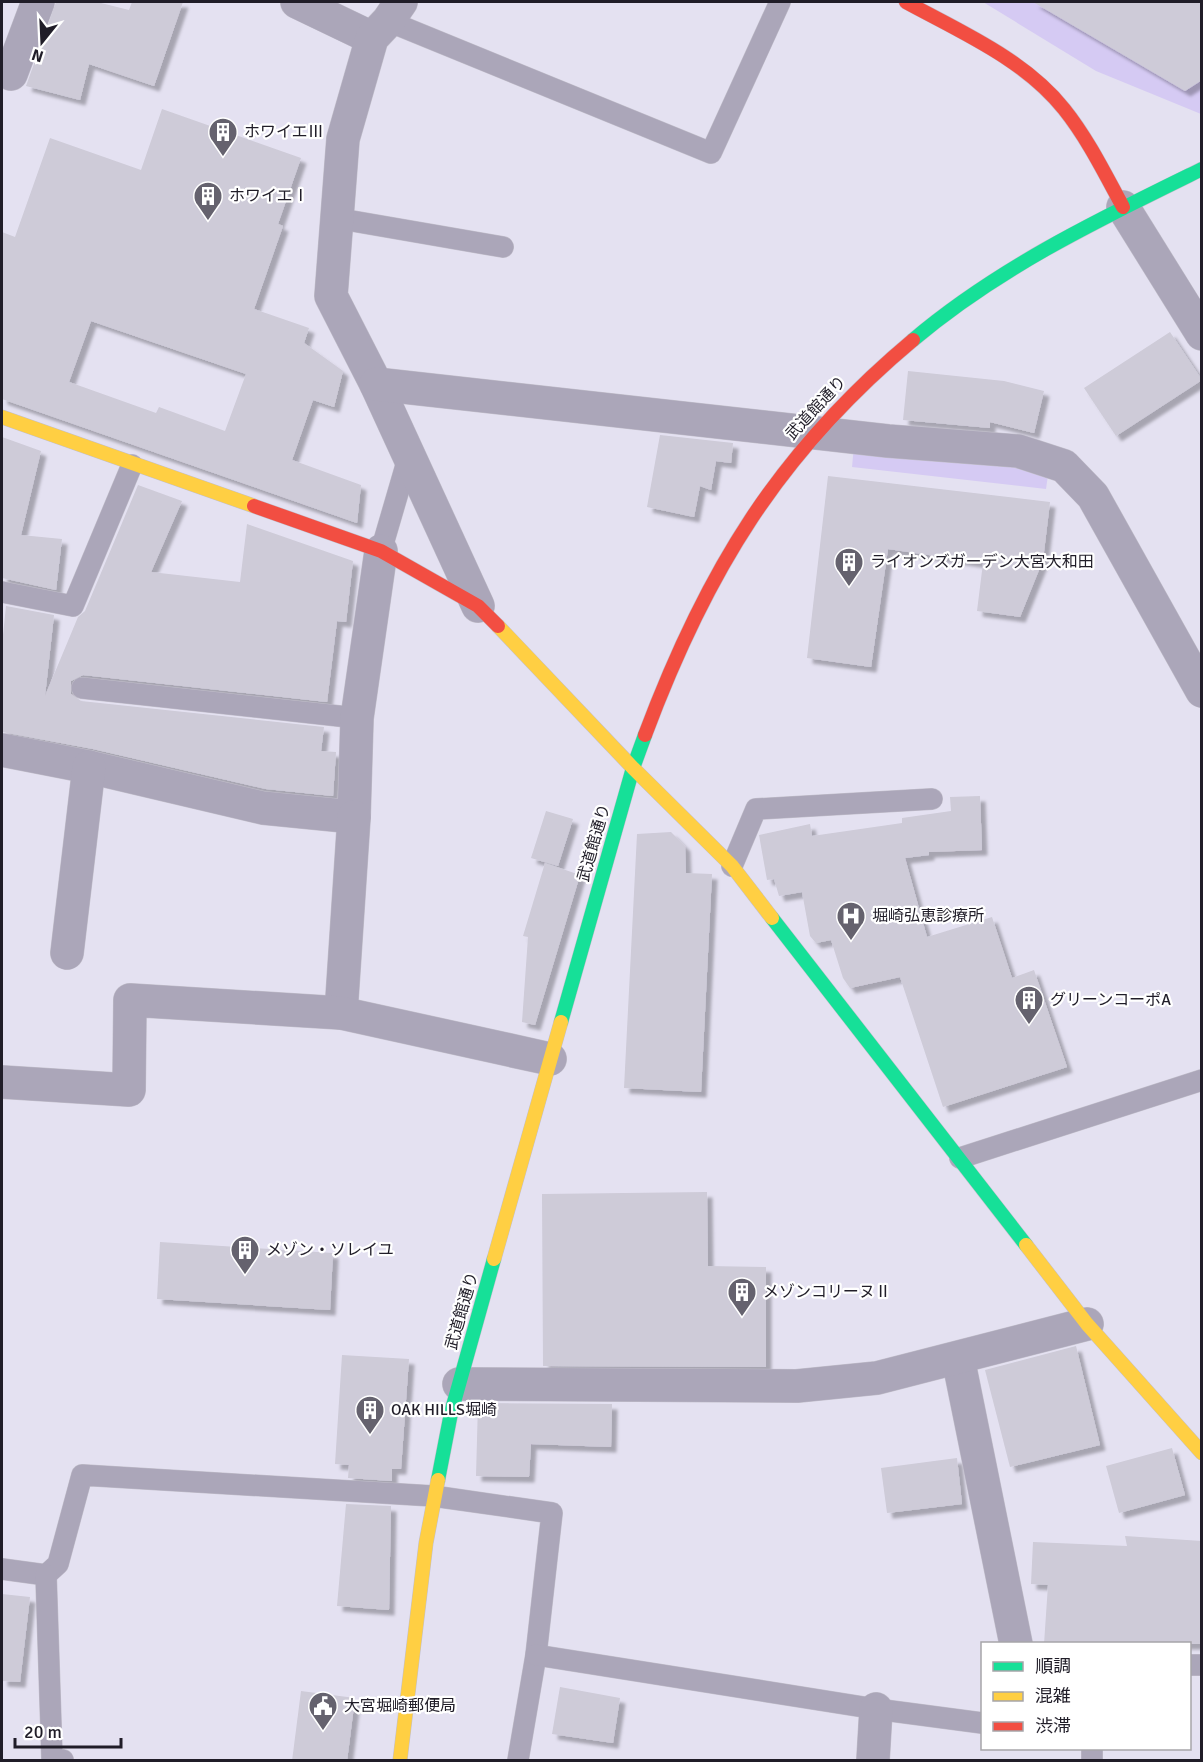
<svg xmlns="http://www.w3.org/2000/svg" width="1203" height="1762" font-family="Signika,'Noto Sans JP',sans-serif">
	<defs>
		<filter id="shadow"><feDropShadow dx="5.5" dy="5.5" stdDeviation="1.5" flood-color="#0004"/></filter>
	</defs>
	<rect width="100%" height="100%" fill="#e4e1f1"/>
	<!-- green -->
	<g fill="#d5caf3">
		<path d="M983,2H1201V114L1096,71Z"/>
		<path d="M854,446L1049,468L1046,489L852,467Z"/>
	</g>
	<!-- building -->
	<g fill="#cecbd8" fill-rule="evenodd" filter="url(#shadow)">
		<path d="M56,2H97L129,10L132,2H183L154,86L89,64L80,100L26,86Z"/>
		<path d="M1033,2H1202V80L1185,91Z"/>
		<path d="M162,109L301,158L278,224L283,226L254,309L309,328L304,343L343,371L334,407L313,400L292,460L361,485L357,523L2,399V232L15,237L50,138L141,170ZM91,321L246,374L225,431L159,407L156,413L69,382Z"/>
		<path d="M1170,332L1202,380L1116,436L1084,388Z"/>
		<path d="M908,371L1004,381L1044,391L1034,433L990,422V428L903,420Z"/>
		<path d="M660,435L733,443L731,463L716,461L711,490L700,486L694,517L647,507Z"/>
		<path d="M2,437L41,451L21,535L62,539L56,590L2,578Z"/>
		<path d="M828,476L1050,502L1043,560L1020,617L977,611L983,563L888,549L871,667L807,658Z"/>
		<path d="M138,485L182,501L151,572L240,582L247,524L353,561L346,622L337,621L327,702L83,675L71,681V694L81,701L324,727L321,751L336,752L333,796L266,789L93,749L2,732V645L6,606L54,615L45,696L78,617L85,611Z"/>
		<path d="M980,796L982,850L929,852V855L905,858L927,937L992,917L1012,978L1034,970L1067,1067L943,1107L900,977L850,988L843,978L831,940L816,943L810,936L802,892L779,896L774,879L767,880L759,835L810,824L812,836L902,823V818L951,811L950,797Z"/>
		<path d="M546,811L573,819L558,866L531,858Z"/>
		<path d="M671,832L685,846L686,873L712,874L701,1092L624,1088L637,834Z"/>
		<path d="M545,863L580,875L535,1025L522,1022L528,937L523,936Z"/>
		<path d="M707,1192L708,1266L766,1267V1367L543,1366L542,1194Z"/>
		<path d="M160,1242L333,1253L330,1310L157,1299Z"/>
		<path d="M1076,1346L1100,1445L1010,1467L985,1370Z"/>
		<path d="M342,1355L409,1359L401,1469H392V1481L348,1478L349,1465L335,1464Z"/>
		<path d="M478,1403L612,1404L611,1447L531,1444L529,1477L476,1476Z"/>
		<path d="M1172,1448L1185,1495L1119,1513L1106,1466Z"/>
		<path d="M957,1458L962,1504L887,1513L881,1468Z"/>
		<path d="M346,1504L391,1506L389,1610L337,1606Z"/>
		<path d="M1125,1536L1202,1541V1644H1044L1048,1585L1031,1584L1033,1542L1127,1546Z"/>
		<path d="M2,1594L30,1597L20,1682L2,1681Z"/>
		<path d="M560,1687L620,1698L613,1743L552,1734Z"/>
		<path d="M301,1691L355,1698L347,1761H292Z"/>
	</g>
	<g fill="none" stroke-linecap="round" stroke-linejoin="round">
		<!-- lane casing -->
		<g stroke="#c2bfcb" stroke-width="22">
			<g id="lane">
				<path d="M388,21L711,153L780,2"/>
				<path d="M335,218L503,247"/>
				<path d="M381,551L409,455"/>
				<path d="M2,592L73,606L132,465"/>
				<path d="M82,688L357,718"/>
				<path d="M732,866L756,809L932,799"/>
				<path d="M960,1158L1202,1080"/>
				<path d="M2,1569L46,1575L58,1564L82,1475L433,1496L552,1513L536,1655L518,1760"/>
				<path d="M46,1575L52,1758L63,1760"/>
				<path d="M536,1655L876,1709L982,1723"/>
				<path d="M1190,1665H1202"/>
				<path d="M1092,1760V1748"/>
			</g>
		</g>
		<!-- street casing -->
		<g stroke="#c2bfcb" stroke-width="34">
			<g id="street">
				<path d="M297,2L372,38"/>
				<path d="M401,2L388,21L372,38L343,139L331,296L376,384L478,606"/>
				<path d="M11,74L38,2"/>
				<path d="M1123,207L1202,334"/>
				<path d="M376,384L888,441L1018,451L1064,466L1093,496L1202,691"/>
				<path d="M2,750L89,767L263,808L354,817L357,718L381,551"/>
				<path d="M67,953L89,767"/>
				<path d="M341,1013L354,817"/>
				<path d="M2,1082L129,1090L130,1000L341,1013L550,1059"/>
				<path d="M958,1358L1016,1644"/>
				<path d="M459,1384L797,1386L877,1378L1087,1324"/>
				<path d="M873,1760L876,1709"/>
			</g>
		</g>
		<!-- fast casing -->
		<g stroke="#c2bfcb" stroke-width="15">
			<g id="fast">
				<path d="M913,340C999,267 1102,218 1202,169"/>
				<path d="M772,918L1026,1245"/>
				<path d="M561,1022L633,768L645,735"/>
				<path d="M438,1480L451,1413L494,1259"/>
			</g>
		</g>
		<!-- slow casing -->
		<g stroke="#c2bfcb" stroke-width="15">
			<g id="slow">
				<path d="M2,417L254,506"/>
				<path d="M498,626L633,768L732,866L772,918"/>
				<path d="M1026,1245L1087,1324L1202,1453"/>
				<path d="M494,1259L561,1022"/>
				<path d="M400,1760L426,1543L438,1480"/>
			</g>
		</g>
		<!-- jam casing -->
		<g stroke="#c2bfcb" stroke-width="15">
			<g id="jam">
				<path d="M906,2C961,32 1024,59 1064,109C1088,139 1105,174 1123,207"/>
				<path d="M254,506L381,551L478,606L498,626"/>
				<path d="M645,735C706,572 778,453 913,340"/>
			</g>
		</g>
		<!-- lane -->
		<use href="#lane" stroke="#aba6b9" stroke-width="21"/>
		<!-- street -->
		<use href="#street" stroke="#aba6b9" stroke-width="33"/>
		<!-- fast -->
		<use href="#fast" stroke="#16e098" stroke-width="14"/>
		<!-- slow -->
		<use href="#slow" stroke="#ffcf43" stroke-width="14"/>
		<!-- jam -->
		<use href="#jam" stroke="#f24e42" stroke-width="14"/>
	</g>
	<!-- icons -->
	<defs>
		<g id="building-pin" transform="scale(1.5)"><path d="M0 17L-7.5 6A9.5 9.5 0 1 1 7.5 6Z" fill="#65626e" stroke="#fff"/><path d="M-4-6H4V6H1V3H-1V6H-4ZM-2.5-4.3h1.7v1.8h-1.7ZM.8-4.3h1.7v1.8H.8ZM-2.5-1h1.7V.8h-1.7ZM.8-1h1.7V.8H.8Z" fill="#fff"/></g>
		<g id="hospital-pin" transform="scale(1.5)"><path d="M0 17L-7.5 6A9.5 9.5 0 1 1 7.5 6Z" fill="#65626e" stroke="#fff"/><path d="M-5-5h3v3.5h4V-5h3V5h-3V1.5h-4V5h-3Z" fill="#fff"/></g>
		<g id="civic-pin" transform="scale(1.5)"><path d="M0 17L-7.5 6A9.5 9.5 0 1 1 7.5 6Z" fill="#65626e" stroke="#fff"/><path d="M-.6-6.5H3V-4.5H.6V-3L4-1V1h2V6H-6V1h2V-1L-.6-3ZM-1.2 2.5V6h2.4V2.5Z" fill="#fff"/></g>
	</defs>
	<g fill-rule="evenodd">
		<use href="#building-pin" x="223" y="132"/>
		<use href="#building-pin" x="208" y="196"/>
		<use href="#building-pin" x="849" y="562"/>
		<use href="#hospital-pin" x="851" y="916"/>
		<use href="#building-pin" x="1029" y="1000"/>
		<use href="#building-pin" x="245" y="1250"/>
		<use href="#building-pin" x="742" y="1292"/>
		<use href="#building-pin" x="370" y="1410"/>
		<use href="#civic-pin" x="323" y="1706"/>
	</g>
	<g text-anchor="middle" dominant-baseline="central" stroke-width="4.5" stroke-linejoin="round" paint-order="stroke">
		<!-- poi labels -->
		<g font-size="16" fill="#201d28" stroke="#fff" text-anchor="start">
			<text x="244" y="132">ホワイエⅢ</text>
			<text x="229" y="196">ホワイエⅠ</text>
			<text x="870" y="562">ライオンズガーデン大宮大和田</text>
			<text x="872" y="916">堀崎弘恵診療所</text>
			<text x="1050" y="1000">グリーンコーポA</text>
			<text x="266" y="1250">メゾン・ソレイユ</text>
			<text x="763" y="1292">メゾンコリーヌⅡ</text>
			<text x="391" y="1410">OAK HILLS堀崎</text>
			<text x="344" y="1706">大宮堀崎郵便局</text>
		</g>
		<!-- street labels -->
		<g font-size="16" fill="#201d28" stroke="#fff">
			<text transform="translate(816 408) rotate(-47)">武道館通り</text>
			<text transform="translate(594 843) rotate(-74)">武道館通り</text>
			<text transform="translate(462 1311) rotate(-74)">武道館通り</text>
		</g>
	</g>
	<!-- border -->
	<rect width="1203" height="1762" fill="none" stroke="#201d28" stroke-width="6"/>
	<!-- legend -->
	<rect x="981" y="1642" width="210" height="108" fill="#ffffff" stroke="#a6a5a9" stroke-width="1.5"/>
	<rect x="993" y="1662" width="30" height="9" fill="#16e098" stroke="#a6a5a9" stroke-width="1.5"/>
	<text x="1035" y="1672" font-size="18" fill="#201d28">順調</text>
	<rect x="993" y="1692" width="30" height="9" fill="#ffcf43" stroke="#a6a5a9" stroke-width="1.5"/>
	<text x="1035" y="1702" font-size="18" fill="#201d28">混雑</text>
	<rect x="993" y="1722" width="30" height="9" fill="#f24e42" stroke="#a6a5a9" stroke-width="1.5"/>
	<text x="1035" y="1732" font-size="18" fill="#201d28">渋滞</text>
	<!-- north arrow -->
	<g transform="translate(42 42) rotate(198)" stroke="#ffffff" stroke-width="4.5" paint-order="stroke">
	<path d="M0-4.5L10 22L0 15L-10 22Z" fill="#201d28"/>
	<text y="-9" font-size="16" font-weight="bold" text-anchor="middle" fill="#201d28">N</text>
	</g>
	<!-- scale -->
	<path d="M15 1738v9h106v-9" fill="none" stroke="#201d28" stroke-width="3"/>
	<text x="24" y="1738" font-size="18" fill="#201d28" stroke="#ffffff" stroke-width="4.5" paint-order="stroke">20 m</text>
</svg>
